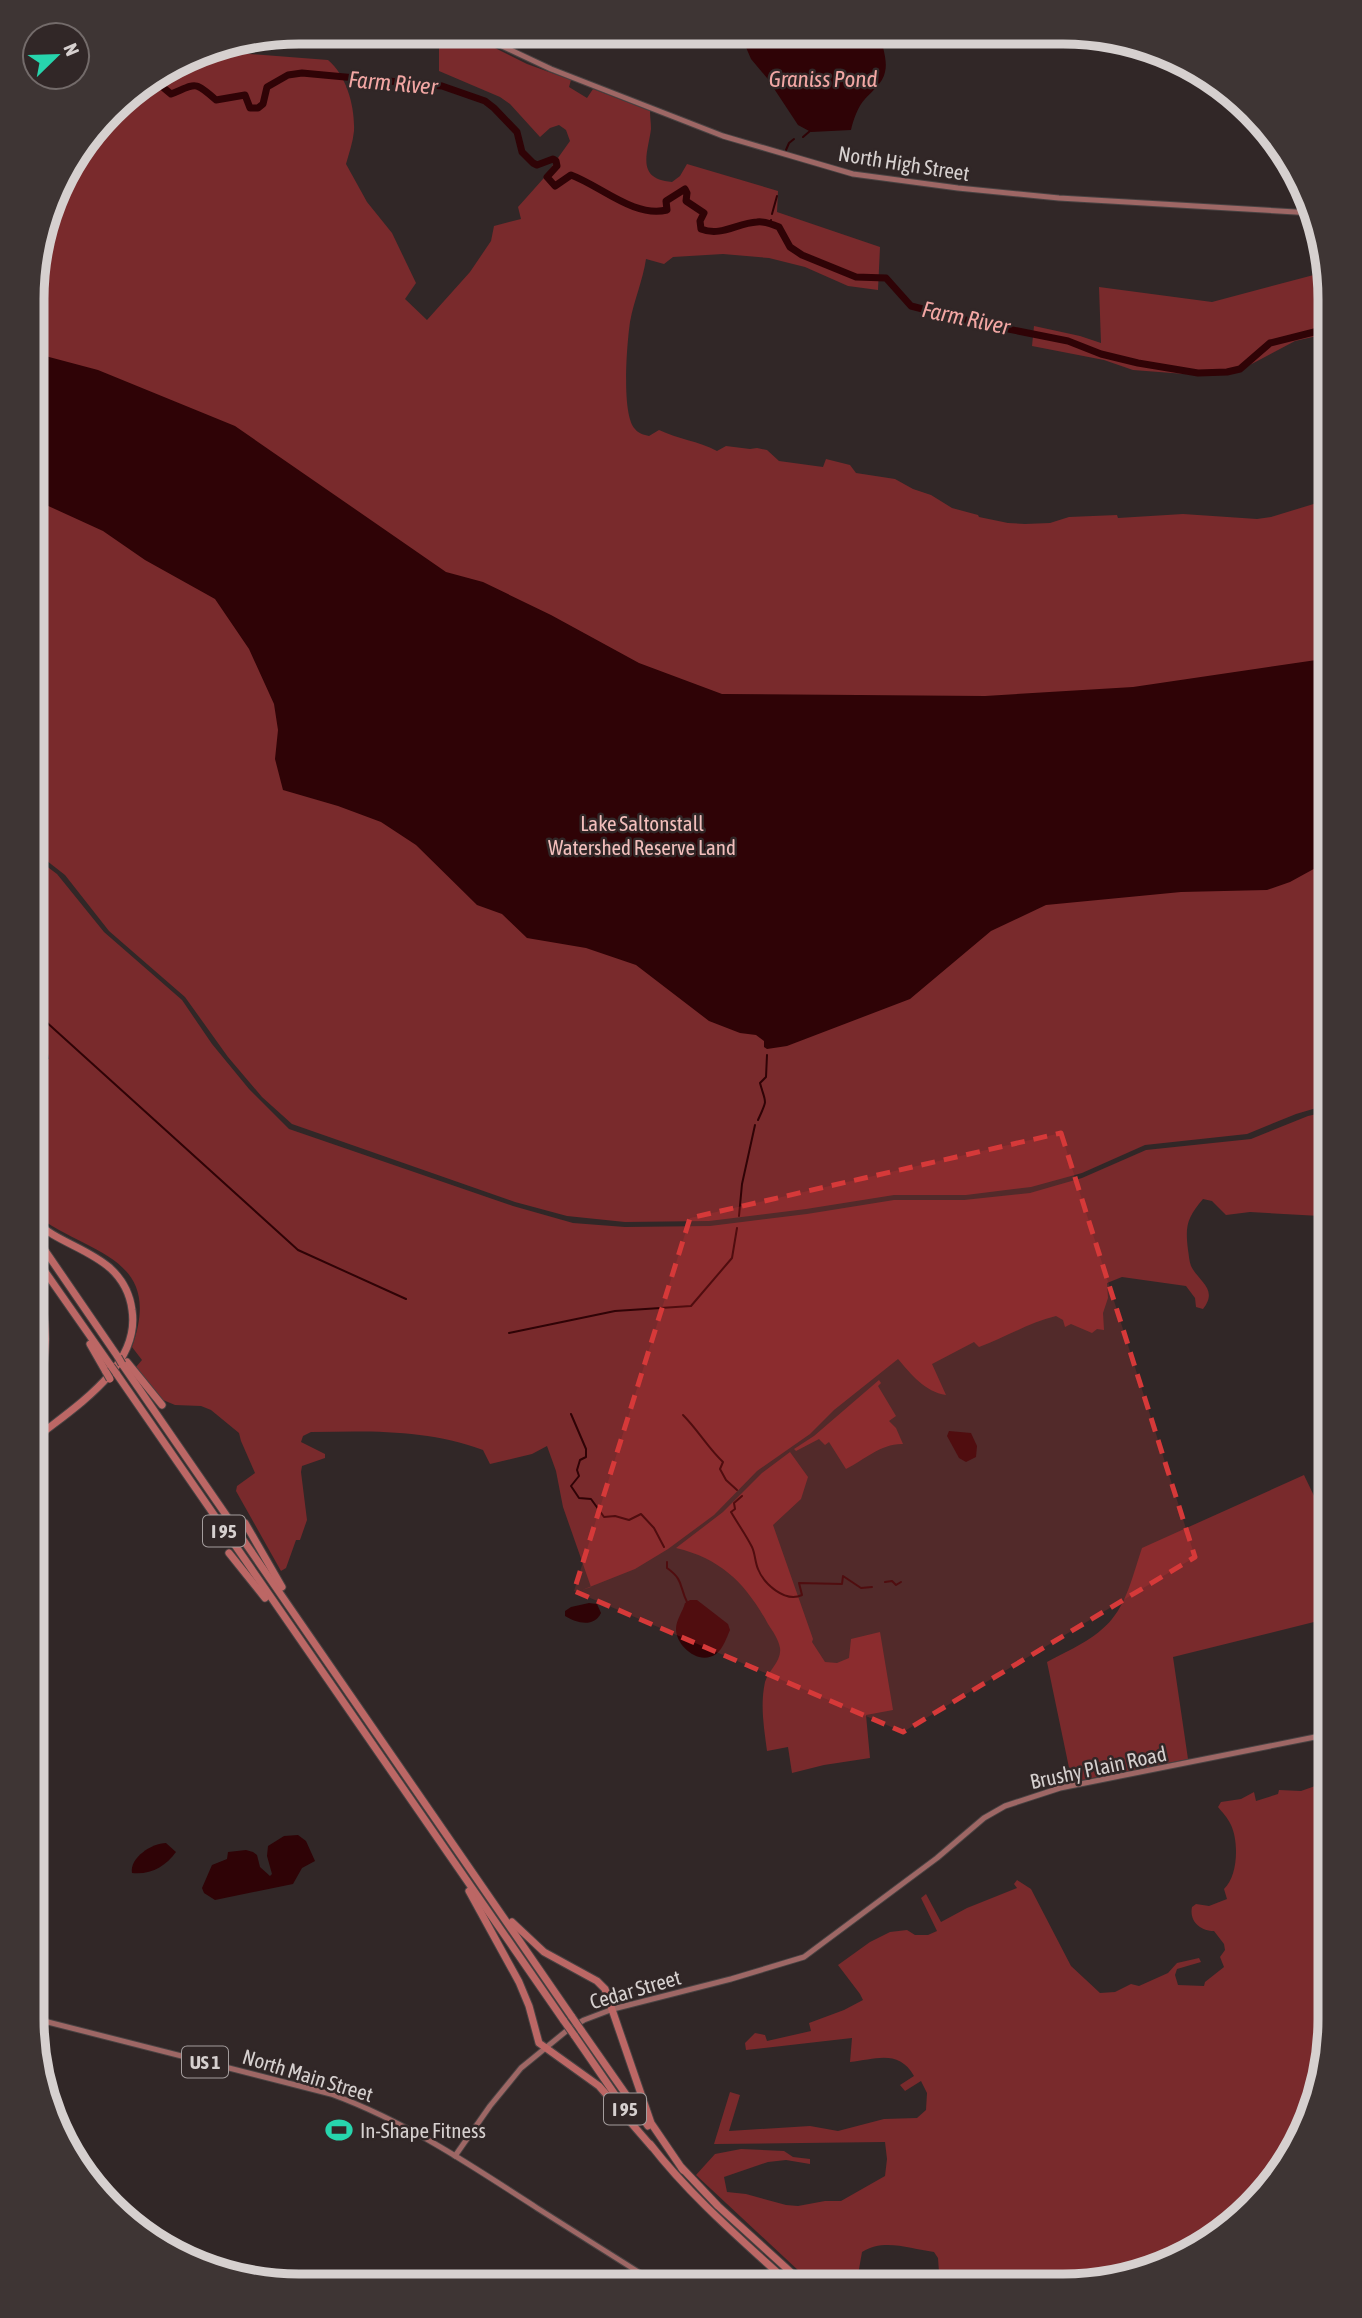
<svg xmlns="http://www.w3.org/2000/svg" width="1362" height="2318" font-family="'Asap Condensed',sans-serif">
	<rect width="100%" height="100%" fill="#312727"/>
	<!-- green -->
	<g fill="#792a2c">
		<path d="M439,32H463L527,64L571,80L569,87L587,98L593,89L650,111C650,117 651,123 651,129C648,153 635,179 672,182L680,176L687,164L778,191L777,212L880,247L878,290L848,286L805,267L769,258L723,254L673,257L664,264L646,259C643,280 634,300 630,322C627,343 621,414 635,429C638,433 644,435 649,436L659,430C678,439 698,441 717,451L726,446L750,449L757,448L767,450L779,461L823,467L826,459L850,465L856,473L895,479L913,489L931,495L952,508L978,515L979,517L1008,523L1025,524L1050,523L1069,517L1117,515L1118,518L1183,514L1257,519L1271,517L1330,499V1104L1296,1114L1247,1134L1145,1145L1082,1173L1031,1187L966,1195H894L806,1209L709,1221L625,1222L567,1216L515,1202L292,1124L262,1097L228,1057L185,997L109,931L65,875L33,850L34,264L59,180L122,98L197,52L210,49L211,51L328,60C347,76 355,107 354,131C353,142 349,153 346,164L367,202L392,233L416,283L405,299L427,320L470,272L491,241L494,226L521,219L518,207L543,179L570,141L566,130L559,125L550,128L540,137L510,104L500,97L439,71Z"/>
		<path d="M1325,272L1330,299V333L1295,341L1244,368L1211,376L1133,370L1104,360L1032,346L1034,326L1080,336L1101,343L1099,287L1212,302Z"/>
		<path d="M33,856L57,874L104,932L182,1000L212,1044L249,1089L289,1129L513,1206L573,1223L625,1227L710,1226L807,1214L894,1200H964L1030,1193L1082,1178L1146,1150L1251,1139L1308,1116L1330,1111V1221L1320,1216L1250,1212L1226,1215L1212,1201L1203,1199C1187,1218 1185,1226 1188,1250C1189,1255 1189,1261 1191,1266C1198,1281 1219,1289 1203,1309L1196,1307L1195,1298L1186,1286L1122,1277L1107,1283L1108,1298L1103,1313L1104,1330L1097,1329L1092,1333L1071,1324L1065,1327L1063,1320L1056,1316C1028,1323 1006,1337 979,1347L974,1342L932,1364L946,1395C925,1392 911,1374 898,1359L834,1410L810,1434L757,1471L714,1515L668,1549L635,1569L582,1590L591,1587L563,1507L556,1471L547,1446L532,1454L490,1464L483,1450C427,1429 370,1431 311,1432L303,1436L301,1442L325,1454V1458L302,1466L301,1472L307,1520L300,1540H296L286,1568L281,1571L236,1491L237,1486L255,1473L241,1441L239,1433L211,1410L201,1406L175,1405L163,1400L136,1367L142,1360L132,1347C165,1254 86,1255 33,1213V1064L49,1059L33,973Z"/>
		<path d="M879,1380L881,1383L878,1386L896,1416L889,1421L896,1428L903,1444C882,1443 864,1460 846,1469L829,1442L825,1445L819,1439L796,1451L794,1449L814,1436Z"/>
		<path d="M790,1452L808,1477L801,1499L773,1525L813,1639L812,1642L825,1662L837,1663L849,1658L851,1639L880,1632L893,1710L866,1715L870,1758L824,1765L792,1773L788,1747L767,1751C764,1727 760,1706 765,1682C768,1671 782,1661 780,1648C779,1640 772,1630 768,1624C746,1584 722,1559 676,1548L723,1512L762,1473Z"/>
		<path d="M1304,1475L1327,1523L1328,1508H1330V1618L1173,1657L1188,1759L1072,1782L1047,1662C1069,1650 1096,1639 1112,1619C1128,1600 1134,1571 1142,1548Z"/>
		<path d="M1318,1785L1325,1797L1330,1795V2037L1310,2121L1276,2182L1226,2231L1165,2266L1064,2286H948L939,2272L938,2258L934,2252C910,2249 884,2238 862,2252L856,2286H815L696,2175L715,2154L741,2149L784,2151L793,2157L810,2159V2164L786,2160L768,2162L724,2177L727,2192L746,2194L786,2205L798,2206L825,2201H841L885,2176L887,2159L885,2142L714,2144L730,2092L740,2095L729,2131L810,2126L838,2131L884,2119L917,2118L926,2110L927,2093L921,2081L905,2091L900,2085L914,2076C899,2049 876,2059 850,2062L852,2038L746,2050L745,2043L755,2033L765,2035L767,2041L811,2031L809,2023L844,2010L863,2000L860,1994L838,1965L870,1942L890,1932L907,1930L915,1935H928L937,1931L921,1898L926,1894L941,1922L967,1908L1017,1888L1014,1884L1017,1880L1031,1889L1071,1966L1100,1993L1115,1992L1131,1984L1139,1986L1168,1973L1177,1963L1199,1958L1201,1962L1177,1969L1175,1975L1178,1985L1204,1986L1205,1982L1224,1967L1220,1957L1225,1950L1224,1944L1214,1931C1201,1931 1189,1922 1192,1907L1196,1904L1209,1906L1227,1899L1224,1889C1238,1876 1239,1842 1231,1825C1228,1818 1222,1812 1218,1807L1221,1802L1241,1799L1254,1792L1256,1801L1278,1794L1279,1790L1301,1791Z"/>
	</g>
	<!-- water -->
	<g fill="#2f0306">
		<path d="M749,33H879C882,44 888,61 885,72C883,83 871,92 865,99C858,106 853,121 851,130L811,132L798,125L767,78L751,59L745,45Z"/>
		<path d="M34,353L98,370L235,426L446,572L483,582L551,615L639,663L722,694L985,696L1133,687L1330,658V856L1321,865L1290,882L1267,890L1181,892L1046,905L991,931L910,999L787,1046L767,1049L764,1047V1041L756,1035L740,1033L709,1021L636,965L586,948L527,938L502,914L477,905L416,845L381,822L338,806L283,790L275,759L278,730L274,704L249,649L215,599L145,560L103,531L33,499Z"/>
		<path d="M949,1431L971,1433L977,1446L976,1457L966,1462L959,1458L947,1436Z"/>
		<path d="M690,1600H697L728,1624L730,1630C727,1637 723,1649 716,1654C699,1666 676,1646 676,1629C676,1620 683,1611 685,1603Z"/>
		<path d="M589,1603L597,1604L601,1613C594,1628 576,1623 565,1616V1611L571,1607Z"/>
		<path d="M298,1835L306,1841L315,1861L302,1868L293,1884L215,1900L204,1893L202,1888L212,1865L227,1859L228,1852L246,1850L253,1852L257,1855L260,1867L270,1876L272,1874L267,1856L268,1846L284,1836Z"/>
		<path d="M166,1843L176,1852C166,1866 151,1875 132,1873C129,1858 152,1843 166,1843Z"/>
	</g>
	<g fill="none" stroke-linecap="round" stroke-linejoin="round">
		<!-- stream -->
		<g stroke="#2f0306" stroke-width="2">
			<path d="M803,137L810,131"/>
			<path d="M786,150L789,143L794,139"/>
			<path d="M772,214L777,196"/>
			<path d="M770,223L771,220"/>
			<path d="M33,1010L298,1250L406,1299"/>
			<path d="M758,1120C768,1098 766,1105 760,1083L766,1077L767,1055"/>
			<path d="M739,1216L742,1184L755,1125"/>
			<path d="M509,1333L615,1311L691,1306L732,1258L737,1228"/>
			<path d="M571,1414L586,1449V1457L580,1460L577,1470L579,1476L571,1486L579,1498L591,1499L604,1517L615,1516L629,1520L641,1514L654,1528L664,1547"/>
			<path d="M683,1415C698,1430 708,1448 723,1462L720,1469L726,1480L737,1490"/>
			<path d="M742,1496L734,1503L735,1509L731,1512C738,1524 746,1535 752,1547C755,1553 755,1562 758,1569C764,1584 785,1603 802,1595L799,1583L842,1584L843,1576L861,1588L872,1587"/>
			<path d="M667,1562V1568C684,1580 679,1586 687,1602"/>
			<path d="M885,1582L892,1581L896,1585L901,1582"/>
		</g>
		<!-- river -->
		<g stroke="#2f0306" stroke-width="7">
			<path d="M153,79L171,94C196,84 194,80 216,100L245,95L250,108H258L263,104L267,87L288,75L302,73L442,86L485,101L494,108L517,132L522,152L533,163L537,165L553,159L556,161L557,166L547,177L555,186L571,175C601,186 634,218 667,210L666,201L685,189L687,193L686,201L704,213L700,221L701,229C721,237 737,223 757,222C764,221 772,224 779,227L790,247L802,255L856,277L886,278L911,306L973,322L1068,341L1101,354L1138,363L1198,373L1227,372L1240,369L1270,343L1330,328"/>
			<path d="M120,101L128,104L133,103L136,98V90"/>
		</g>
		<!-- major casing -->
		<g stroke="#494242" stroke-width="7">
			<g id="major">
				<path d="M472,32L551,69L723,136L853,174L958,188L1059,198L1313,213"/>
				<path d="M32,2018L331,2094C405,2121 471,2165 537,2208C578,2234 618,2259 659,2285"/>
				<path d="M455,2156L490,2106L521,2068L570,2028L584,2020L613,2009L731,1979L804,1957L937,1858L984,1818L1005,1806L1060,1788L1330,1734"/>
			</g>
		</g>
		<!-- highway casing -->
		<g stroke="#494242" stroke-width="9">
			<g id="highway">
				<path d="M33,1233L118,1357"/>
				<path d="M32,1253L111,1366"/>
				<path d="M90,1344L106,1372"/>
				<path d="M127,1362L162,1405"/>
				<path d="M122,1364L572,2017"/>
				<path d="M116,1373L564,2021"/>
				<path d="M32,1407C49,1364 51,1317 32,1274"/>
				<path d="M32,1441C71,1409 141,1368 132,1310C130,1294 122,1279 110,1268C87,1248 57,1242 33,1220"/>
				<path d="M245,1523L282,1587"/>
				<path d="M229,1553L265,1598"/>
				<path d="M469,1891L519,1982L529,2006L539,2043L599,2086L652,2147"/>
				<path d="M512,1922L544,1952L597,1981L605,1989L651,2123L683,2170"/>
				<path d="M581,2030L648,2126"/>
				<path d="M574,2035L627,2112"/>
				<path d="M650,2144C691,2197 743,2241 792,2286"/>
				<path d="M682,2168L718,2206L806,2286"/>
			</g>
		</g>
		<!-- major -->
		<use href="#major" stroke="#9e6765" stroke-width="5"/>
		<!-- highway -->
		<use href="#highway" stroke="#bc6765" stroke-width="7"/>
		<!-- highway-bridge casing -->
		<g stroke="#494242" stroke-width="9" stroke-linecap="butt">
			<g id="highway-bridge">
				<path d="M118,1357L122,1364"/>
				<path d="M111,1366L116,1373"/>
				<path d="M106,1372L110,1379"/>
				<path d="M572,2017L581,2030"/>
				<path d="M564,2021L574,2035"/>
			</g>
		</g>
		<!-- highway-bridge -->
		<use href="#highway-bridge" stroke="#bc6765" stroke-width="7"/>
	</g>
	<!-- marked area -->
	<path fill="#d63939" fill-opacity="0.2" stroke="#d63939" stroke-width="5" stroke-dasharray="14 9" stroke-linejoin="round" d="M1061,1133L1195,1557L903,1732L574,1591L690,1218Z"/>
	<!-- icons -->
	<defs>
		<g id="stadium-bare" transform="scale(2.1)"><path d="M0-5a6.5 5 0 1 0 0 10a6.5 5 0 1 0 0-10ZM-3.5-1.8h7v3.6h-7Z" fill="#27d5ad" stroke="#312727" stroke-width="2.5" paint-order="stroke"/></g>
	</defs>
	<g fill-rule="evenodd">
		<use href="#stadium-bare" x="339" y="2130"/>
	</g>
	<g text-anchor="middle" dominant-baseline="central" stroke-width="5" stroke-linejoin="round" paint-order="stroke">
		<!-- shield labels -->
		<g fill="#312727" stroke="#a49d9d" stroke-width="2">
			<rect x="203" y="1515.5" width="42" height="31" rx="5"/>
			<rect x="182" y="2046.5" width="46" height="31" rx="5"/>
			<rect x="604" y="2093.5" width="42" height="31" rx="5"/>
		</g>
		<g font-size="19" font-weight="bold" fill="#d6d0cf">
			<text x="224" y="1531">I 95</text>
			<text x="205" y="2062">US 1</text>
			<text x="625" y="2109">I 95</text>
		</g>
		<!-- street labels -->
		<g font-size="21" fill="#d6d0cf" stroke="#312727">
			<text transform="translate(904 163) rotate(9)">North High Street</text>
			<text transform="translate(1098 1767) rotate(-12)">Brushy Plain Road</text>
			<text transform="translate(635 1989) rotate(-16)">Cedar Street</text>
			<text transform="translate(308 2075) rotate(17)">North Main Street</text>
		</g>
		<!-- park labels -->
		<g font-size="21" fill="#f3bfbc" stroke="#312727">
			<text x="642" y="823">Lake Saltonstall<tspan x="642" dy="24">Watershed Reserve Land</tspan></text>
		</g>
		<!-- poi labels -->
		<g font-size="21" fill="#d6d0cf" stroke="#312727" text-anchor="start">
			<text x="360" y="2130">In-Shape Fitness</text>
		</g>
		<!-- water labels -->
		<g font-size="23" font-style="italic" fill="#f3a7a4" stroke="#312727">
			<text x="823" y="79">Graniss Pond</text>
			<text transform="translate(393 83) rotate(5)">Farm River</text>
			<text transform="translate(966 318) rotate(12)">Farm River</text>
		</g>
	</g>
	<!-- crop -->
	<path d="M0 0H1362V2318H0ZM299 44H1063A255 255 0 0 1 1318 299V2019A255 255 0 0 1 1063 2274H299A255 255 0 0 1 44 2019V299A255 255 0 0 1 299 44Z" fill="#3e3534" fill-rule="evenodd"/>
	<path fill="none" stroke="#d6d0cf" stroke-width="9" d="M299 44H1063A255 255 0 0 1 1318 299V2019A255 255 0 0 1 1063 2274H299A255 255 0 0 1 44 2019V299A255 255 0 0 1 299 44Z"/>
	<!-- north arrow -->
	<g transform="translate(56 56) rotate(67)"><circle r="33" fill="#312727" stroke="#736b6a" stroke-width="2"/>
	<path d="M0-5L12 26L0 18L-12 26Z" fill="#27d5ad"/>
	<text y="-10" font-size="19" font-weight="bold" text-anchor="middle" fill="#d6d0cf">N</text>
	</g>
</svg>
